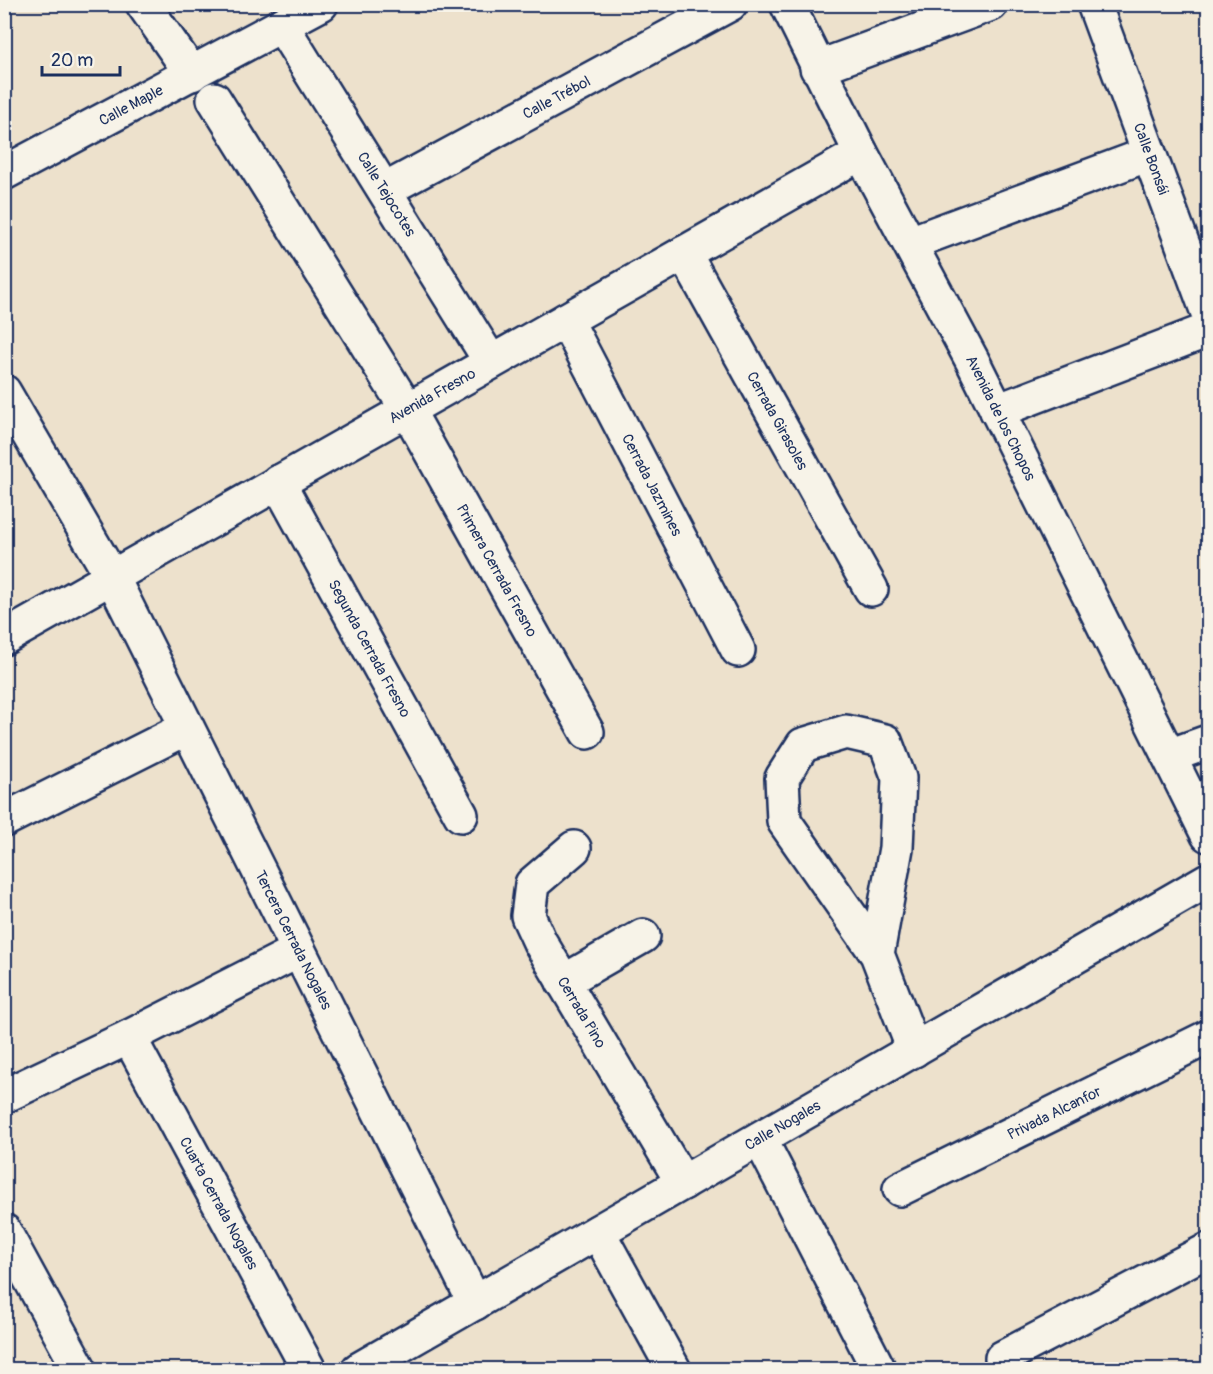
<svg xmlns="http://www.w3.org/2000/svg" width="1213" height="1374" font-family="Pangolin,sans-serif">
	<rect width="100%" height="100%" fill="#ede1cc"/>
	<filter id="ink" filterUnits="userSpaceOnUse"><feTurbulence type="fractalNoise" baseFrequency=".0167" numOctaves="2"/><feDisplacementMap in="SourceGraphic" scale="12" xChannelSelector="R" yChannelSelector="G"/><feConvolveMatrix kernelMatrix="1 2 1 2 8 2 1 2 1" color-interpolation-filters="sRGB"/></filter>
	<g filter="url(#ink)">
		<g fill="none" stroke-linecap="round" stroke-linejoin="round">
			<!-- minor casing -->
			<g stroke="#1b2f5e" stroke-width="38">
				<g id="minor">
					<path d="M143,4L192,74"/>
					<path id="s1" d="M787,4L861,153L973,362L1208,835"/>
					<path id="s2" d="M1094,4L1208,313"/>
					<path id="s3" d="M282,26L491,362"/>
					<path d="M817,68L991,4"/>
					<path id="s4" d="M214,99L407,409L587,732"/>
					<path id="s5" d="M4,173L321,4"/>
					<path id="s6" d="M385,190L730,4"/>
					<path d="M910,243L1149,154"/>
					<path id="s7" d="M684,253L871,589"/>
					<path id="s8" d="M566,320L738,650"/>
					<path id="s9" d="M4,392L112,577L475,1303"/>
					<path d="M997,411L1208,330"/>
					<path id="s10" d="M278,482L461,815"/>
					<path id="s11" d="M4,638L861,153"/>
					<path d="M1169,756L1208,742"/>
					<path d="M4,820L187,728"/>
					<path id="s12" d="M574,848L532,884L528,916L540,942L683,1183"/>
					<path d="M877,954L896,848L899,778L885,741L846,732L803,745L782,778L784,821L877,954L914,1050"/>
					<path d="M563,982L643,936"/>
					<path id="s13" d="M129,1037L309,1370"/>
					<path d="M4,1096L129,1037L298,951"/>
					<path d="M760,1139L879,1370"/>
					<path id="s14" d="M900,1189L1208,1037"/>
					<path d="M4,1231L80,1370"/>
					<path d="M598,1232L674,1370"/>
					<path d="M1002,1358L1208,1250"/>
					<path id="s15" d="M358,1370L1208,880"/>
				</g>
			</g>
			<!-- minor -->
			<use href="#minor" stroke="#f7f3e8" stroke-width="33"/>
		</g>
	</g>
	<g text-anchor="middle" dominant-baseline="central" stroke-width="5" stroke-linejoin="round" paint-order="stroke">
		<!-- street labels -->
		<g font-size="15" fill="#1b2f5e" stroke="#f7f3e8">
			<text stroke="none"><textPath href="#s6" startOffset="195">Calle Trébol</textPath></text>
			<text stroke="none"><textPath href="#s5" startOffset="144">Calle Maple</textPath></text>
			<text stroke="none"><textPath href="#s2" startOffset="165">Calle Bonsái</textPath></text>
			<text stroke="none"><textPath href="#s3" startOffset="198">Calle Tejocotes</textPath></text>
			<text stroke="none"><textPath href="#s11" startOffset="492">Avenida Fresno</textPath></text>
			<text stroke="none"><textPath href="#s1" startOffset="466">Avenida de los Chopos</textPath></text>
			<text stroke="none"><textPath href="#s7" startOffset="192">Cerrada Girasoles</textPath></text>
			<text stroke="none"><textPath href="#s8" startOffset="186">Cerrada Jazmines</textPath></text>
			<text stroke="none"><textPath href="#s4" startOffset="550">Primera Cerrada Fresno</textPath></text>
			<text stroke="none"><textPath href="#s10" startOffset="190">Segunda Cerrada Fresno</textPath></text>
			<text stroke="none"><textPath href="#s9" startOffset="620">Tercera Cerrada Nogales</textPath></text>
			<text stroke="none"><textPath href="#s12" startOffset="198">Cerrada Pino</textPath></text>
			<text stroke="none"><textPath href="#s14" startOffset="172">Privada Alcanfor</textPath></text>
			<text stroke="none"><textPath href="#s15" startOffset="490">Calle Nogales</textPath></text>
			<text stroke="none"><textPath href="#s13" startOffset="189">Cuarta Cerrada Nogales</textPath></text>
		</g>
	</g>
	<!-- margin -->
	<rect width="1213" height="1374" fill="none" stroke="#f7f3e8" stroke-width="24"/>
	<rect x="12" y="12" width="1189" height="1350" fill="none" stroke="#1b2f5e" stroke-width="2" filter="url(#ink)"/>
	<!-- scale -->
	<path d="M42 66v9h78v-9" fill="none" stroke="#1b2f5e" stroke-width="3"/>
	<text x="51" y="66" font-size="18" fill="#1b2f5e" stroke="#f7f3e8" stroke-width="4.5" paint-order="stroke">20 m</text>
</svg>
